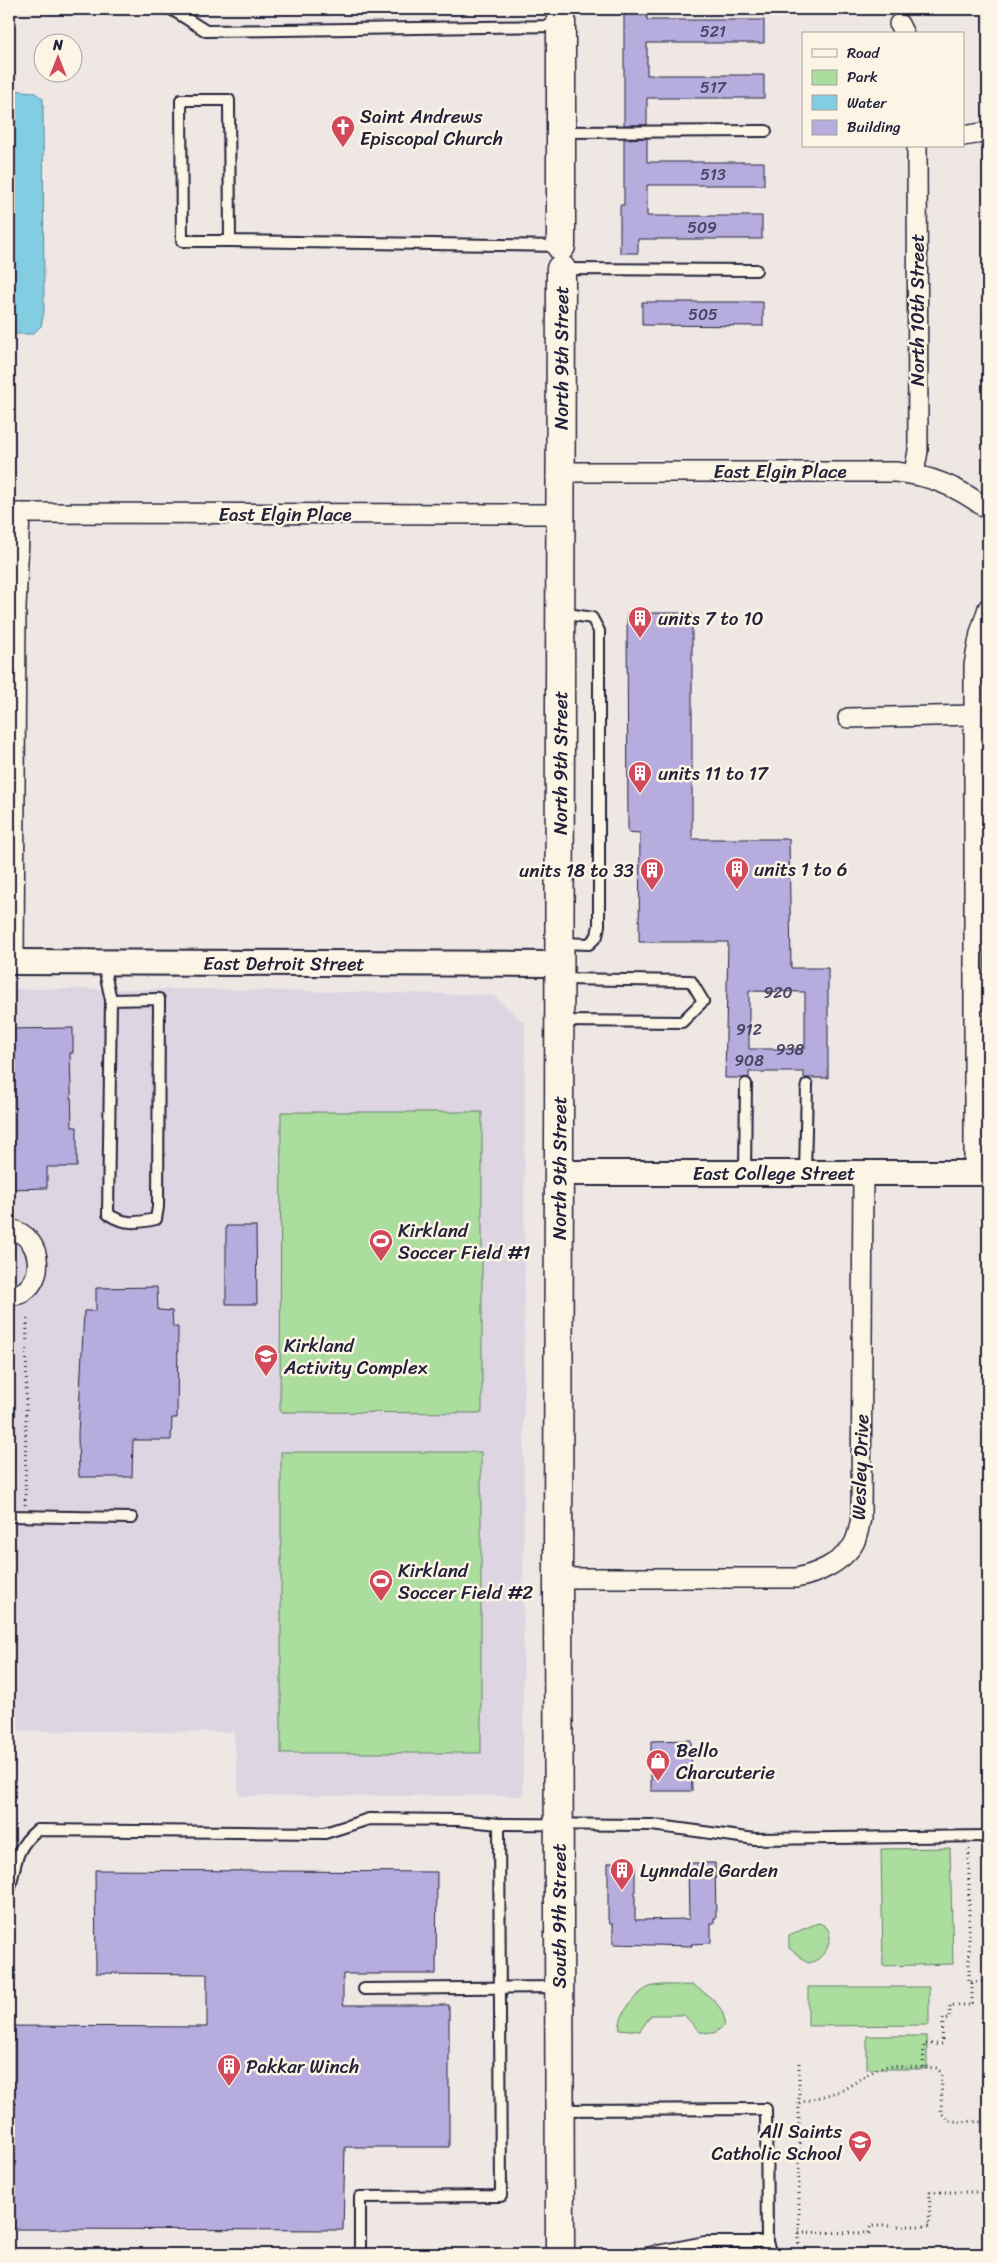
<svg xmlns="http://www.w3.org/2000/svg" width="997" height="2263" font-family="Sriracha,sans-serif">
	<rect width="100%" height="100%" fill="#eee7e4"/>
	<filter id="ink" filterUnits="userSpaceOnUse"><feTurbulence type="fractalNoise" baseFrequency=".02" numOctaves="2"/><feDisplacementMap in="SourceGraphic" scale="10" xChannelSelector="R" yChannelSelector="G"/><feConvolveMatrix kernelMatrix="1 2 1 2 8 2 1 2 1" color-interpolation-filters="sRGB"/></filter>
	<g filter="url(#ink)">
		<!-- built -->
		<path fill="#ddd6e2" d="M9,989H193L493,995L525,1023L523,1796H239L234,1732L9,1731Z"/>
		<!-- green -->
		<g fill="#abdd9e" stroke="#66806c">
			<path d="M281,1112H482V1413L280,1412Z"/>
			<rect x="281" y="1452" width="200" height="301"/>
			<path d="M950,1848L953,1964L883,1966L881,1849Z"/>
			<path d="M818,1923C841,1928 827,1961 808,1963L789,1948V1935Z"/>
			<path d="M693,1985C707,1994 728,2008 724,2026L714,2033L700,2032L684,2015H651L640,2031L620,2029C617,2016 637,1991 650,1987C663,1983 680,1986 693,1985Z"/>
			<path d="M808,1987H929V2025L808,2026Z"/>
			<rect x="867" y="2036" width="60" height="33"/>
		</g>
		<!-- water -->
		<path fill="#83cde3" stroke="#5c89a0" d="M9,90L34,92L43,99L44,312L41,326L33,334H9Z"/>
		<!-- building -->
		<g fill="#b6adde" stroke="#22223b" fill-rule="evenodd">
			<path d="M624,9H647V20H764V43H647V75H764V98H647V125H624Z"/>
			<path d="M647,138V162H764V185H647V216H762V239H638V253H620V205H624V139Z"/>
			<path d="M642,302H763V326L642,325Z"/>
			<path d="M627,613H692V839H789L791,968H828V1078H804V1072H749V1078H725L728,942H639L640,833L628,832ZM749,991L805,992V1049H749Z"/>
			<path d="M73,1028V1053H70L72,1127H77V1167H47V1188L9,1189V1029Z"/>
			<path d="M226,1226H256L257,1304H226Z"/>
			<path d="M157,1287L158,1310L172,1311L173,1327H178L177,1418H172L171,1440H133L132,1477H79L78,1434L84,1311H96V1288Z"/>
			<path d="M691,1740L692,1791H651V1741Z"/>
			<path d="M608,1863H635V1920L689,1919L688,1863H715L716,1918H714V1923H711V1943L691,1944L692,1946L613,1944V1924H610L608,1919Z"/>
			<path d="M95,1870L437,1872L436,1974H343V2005H449V2147H345L343,2230L9,2229V2026L207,2027V1974L96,1973Z"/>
		</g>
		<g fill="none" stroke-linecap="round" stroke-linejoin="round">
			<!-- service casing -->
			<g stroke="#22223b" stroke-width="14">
				<g id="service">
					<path d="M171,9L206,31L560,26"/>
					<path d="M562,132L766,131"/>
					<path d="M230,241H182L181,100H229L230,241L560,246"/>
					<path d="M562,269L756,270"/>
					<path d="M561,943L589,944L597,936L599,925V631L592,618L562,613"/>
					<path d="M103,963L111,1000L108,1214C124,1225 137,1223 156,1219L158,1207L159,999L111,1000"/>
					<path d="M561,1021L682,1022L703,1001L691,981L562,979"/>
					<path d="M745,1173L746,1084"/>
					<path d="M805,1173L807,1085"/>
					<path d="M9,1516L132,1518"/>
					<path d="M499,1824L652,1825L755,1839L988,1836"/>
					<path d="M9,1892C16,1865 14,1849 37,1830L325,1833L369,1819L458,1820L499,1824L501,2196L360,2197V2254"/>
					<path d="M364,1989L558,1987"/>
					<path d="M560,2110L766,2109L767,2242"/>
					<path d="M643,2254L705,2242H767L771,2254"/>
				</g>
			</g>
			<!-- minor casing -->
			<g stroke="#22223b" stroke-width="22">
				<g id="minor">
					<path d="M899,24L904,34"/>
					<path d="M963,136L988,132"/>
					<path d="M562,472H895C930,475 961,488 988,510"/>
					<path d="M914,473L918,451L917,146"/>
					<path d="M9,513L561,514"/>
					<path d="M848,718L974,715"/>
					<path d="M14,962L16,608L20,513"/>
					<path d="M974,1173V665L980,633L988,608"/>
					<path d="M9,1229C46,1235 48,1293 9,1296"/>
					<path d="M558,1578H796C817,1574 841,1563 853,1545C858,1537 859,1527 861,1518L863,1173"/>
				</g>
			</g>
			<!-- tertiary casing -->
			<g stroke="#22223b" stroke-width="28">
				<g id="tertiary">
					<path id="s1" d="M9,962L560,964"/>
					<path id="s2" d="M560,1173H988"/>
				</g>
			</g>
			<!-- secondary casing -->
			<g stroke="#22223b" stroke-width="31">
				<g id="secondary">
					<path d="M561,246V9"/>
					<path id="s3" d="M560,2254L558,1578L561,269"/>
				</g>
			</g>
			<!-- path -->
			<g stroke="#22223b" stroke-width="3" stroke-dasharray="1 4" stroke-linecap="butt">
				<path d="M25,1505L27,1315"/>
				<path d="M969,1849V1982L988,1981"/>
				<path d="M923,2067L924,2044H942L943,2019H950V2005H972V1981"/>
				<path d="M799,2103L841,2091L877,2069L887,2066L937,2068L942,2074L941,2113L949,2121L988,2122"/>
				<path d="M799,2232L869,2233L870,2226H929L930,2192H988"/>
				<path d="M799,2254V2061"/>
				<path d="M984,2254L988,2239"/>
			</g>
			<!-- service -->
			<use href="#service" stroke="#fcf5e5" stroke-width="10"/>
			<!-- minor -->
			<use href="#minor" stroke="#fcf5e5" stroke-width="19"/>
			<!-- tertiary -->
			<use href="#tertiary" stroke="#fcf5e5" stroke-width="24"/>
			<!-- secondary -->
			<use href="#secondary" stroke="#fcf5e5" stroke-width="28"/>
		</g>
	</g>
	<!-- icons -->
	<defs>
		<g id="church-pin" transform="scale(1.25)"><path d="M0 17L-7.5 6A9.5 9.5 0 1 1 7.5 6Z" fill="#d1495b" stroke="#fcf5e5"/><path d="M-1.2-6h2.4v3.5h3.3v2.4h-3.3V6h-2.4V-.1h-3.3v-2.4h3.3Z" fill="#fff"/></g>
		<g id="building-pin" transform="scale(1.25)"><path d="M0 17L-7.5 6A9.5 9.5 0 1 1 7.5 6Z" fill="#d1495b" stroke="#fcf5e5"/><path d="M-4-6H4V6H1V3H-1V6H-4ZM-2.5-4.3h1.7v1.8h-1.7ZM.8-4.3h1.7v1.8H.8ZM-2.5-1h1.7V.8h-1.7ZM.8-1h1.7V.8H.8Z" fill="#fff"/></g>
		<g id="stadium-pin" transform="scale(1.25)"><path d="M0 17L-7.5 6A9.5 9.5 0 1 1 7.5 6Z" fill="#d1495b" stroke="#fcf5e5"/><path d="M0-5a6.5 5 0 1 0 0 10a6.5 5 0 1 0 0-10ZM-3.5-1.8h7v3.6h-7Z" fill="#fff"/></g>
		<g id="school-pin" transform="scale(1.25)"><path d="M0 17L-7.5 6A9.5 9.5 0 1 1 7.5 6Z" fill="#d1495b" stroke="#fcf5e5"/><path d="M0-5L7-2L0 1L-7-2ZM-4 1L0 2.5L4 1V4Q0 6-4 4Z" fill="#fff"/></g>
		<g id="shop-pin" transform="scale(1.25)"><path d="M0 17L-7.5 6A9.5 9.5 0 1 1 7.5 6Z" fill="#d1495b" stroke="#fcf5e5"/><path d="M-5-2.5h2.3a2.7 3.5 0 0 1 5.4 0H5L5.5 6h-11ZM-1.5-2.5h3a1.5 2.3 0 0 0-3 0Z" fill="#fff"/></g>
	</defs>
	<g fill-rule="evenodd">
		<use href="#church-pin" x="343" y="127"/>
		<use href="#building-pin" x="640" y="618"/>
		<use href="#building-pin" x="640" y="773"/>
		<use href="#building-pin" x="737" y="869"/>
		<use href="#building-pin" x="652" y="870"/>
		<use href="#stadium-pin" x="381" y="1241"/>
		<use href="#school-pin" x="266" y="1356"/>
		<use href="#stadium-pin" x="381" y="1581"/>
		<use href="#shop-pin" x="658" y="1761"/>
		<use href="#building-pin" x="622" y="1870"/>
		<use href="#building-pin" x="229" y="2066"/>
		<use href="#school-pin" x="860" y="2142"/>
	</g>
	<g text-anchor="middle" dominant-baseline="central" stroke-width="5" stroke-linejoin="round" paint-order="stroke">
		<!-- number labels -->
		<g font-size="16" fill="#474564">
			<text x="713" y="31">521</text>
			<text x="713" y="87">517</text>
			<text x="713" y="174">513</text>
			<text x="702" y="227">509</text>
			<text x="703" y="314">505</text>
			<text x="778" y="992">920</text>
			<text x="749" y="1029">912</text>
			<text x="790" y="1049">938</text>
			<text x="749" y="1060">908</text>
		</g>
		<!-- poi labels -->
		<g font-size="19" fill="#22223b" stroke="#fcf5e5" text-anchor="start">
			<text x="360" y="116">Saint Andrews<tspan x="360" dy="22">Episcopal Church</tspan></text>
			<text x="658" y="618">units 7 to 10</text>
			<text x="658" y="773">units 11 to 17</text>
			<text x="754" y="869">units 1 to 6</text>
			<text x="634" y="870" text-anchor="end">units 18 to 33</text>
			<text x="398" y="1230">Kirkland<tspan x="398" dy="22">Soccer Field #1</tspan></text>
			<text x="284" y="1345">Kirkland<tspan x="284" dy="22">Activity Complex</tspan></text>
			<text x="398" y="1570">Kirkland<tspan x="398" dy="22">Soccer Field #2</tspan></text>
			<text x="676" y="1750">Bello<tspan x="676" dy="22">Charcuterie</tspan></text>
			<text x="640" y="1870">Lynndale Garden</text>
			<text x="246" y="2066">Pakkar Winch</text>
			<text x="842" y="2131" text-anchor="end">All Saints<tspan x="842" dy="22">Catholic School</tspan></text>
		</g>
		<!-- street labels -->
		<g font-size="19" fill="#22223b" stroke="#fcf5e5">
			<text transform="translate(917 310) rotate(-90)">North 10th Street</text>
			<text stroke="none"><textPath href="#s3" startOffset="1896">North 9th Street</textPath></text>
			<text x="780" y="471">East Elgin Place</text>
			<text x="285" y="514">East Elgin Place</text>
			<text stroke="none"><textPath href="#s3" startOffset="1491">North 9th Street</textPath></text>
			<text stroke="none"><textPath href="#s1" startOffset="275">East Detroit Street</textPath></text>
			<text stroke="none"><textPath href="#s3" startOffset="1086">North 9th Street</textPath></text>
			<text stroke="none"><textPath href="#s2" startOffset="214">East College Street</textPath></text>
			<text transform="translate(860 1467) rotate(-88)">Wesley Drive</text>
			<text transform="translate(559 1916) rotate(-90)">South 9th Street</text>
		</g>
	</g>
	<!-- margin -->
	<rect width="997" height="2263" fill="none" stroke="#fcf5e5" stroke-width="30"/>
	<rect x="15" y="15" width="967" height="2233" fill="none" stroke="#22223b" stroke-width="2" filter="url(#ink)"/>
	<!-- legend -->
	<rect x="802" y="32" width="162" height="115" fill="#fcf5e5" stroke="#a5a1a1"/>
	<rect x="812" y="49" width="25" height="8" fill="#fcf5e5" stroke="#a5a1a1"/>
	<text x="847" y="58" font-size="15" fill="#22223b">Road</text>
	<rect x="812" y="70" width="25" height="15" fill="#abdd9e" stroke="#a5a1a1"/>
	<text x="847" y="82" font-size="15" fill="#22223b">Park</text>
	<rect x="812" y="95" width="25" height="15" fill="#83cde3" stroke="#a5a1a1"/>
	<text x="847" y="108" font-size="15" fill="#22223b">Water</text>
	<rect x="812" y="120" width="25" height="15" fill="#b6adde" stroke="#a5a1a1"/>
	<text x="847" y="132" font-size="15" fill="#22223b">Building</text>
	<!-- north arrow -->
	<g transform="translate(58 58)"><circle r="24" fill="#fcf5e5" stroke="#a5a1a1"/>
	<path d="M0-4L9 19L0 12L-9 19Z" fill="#d1495b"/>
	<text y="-8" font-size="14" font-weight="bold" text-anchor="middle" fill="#22223b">N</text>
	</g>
</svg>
